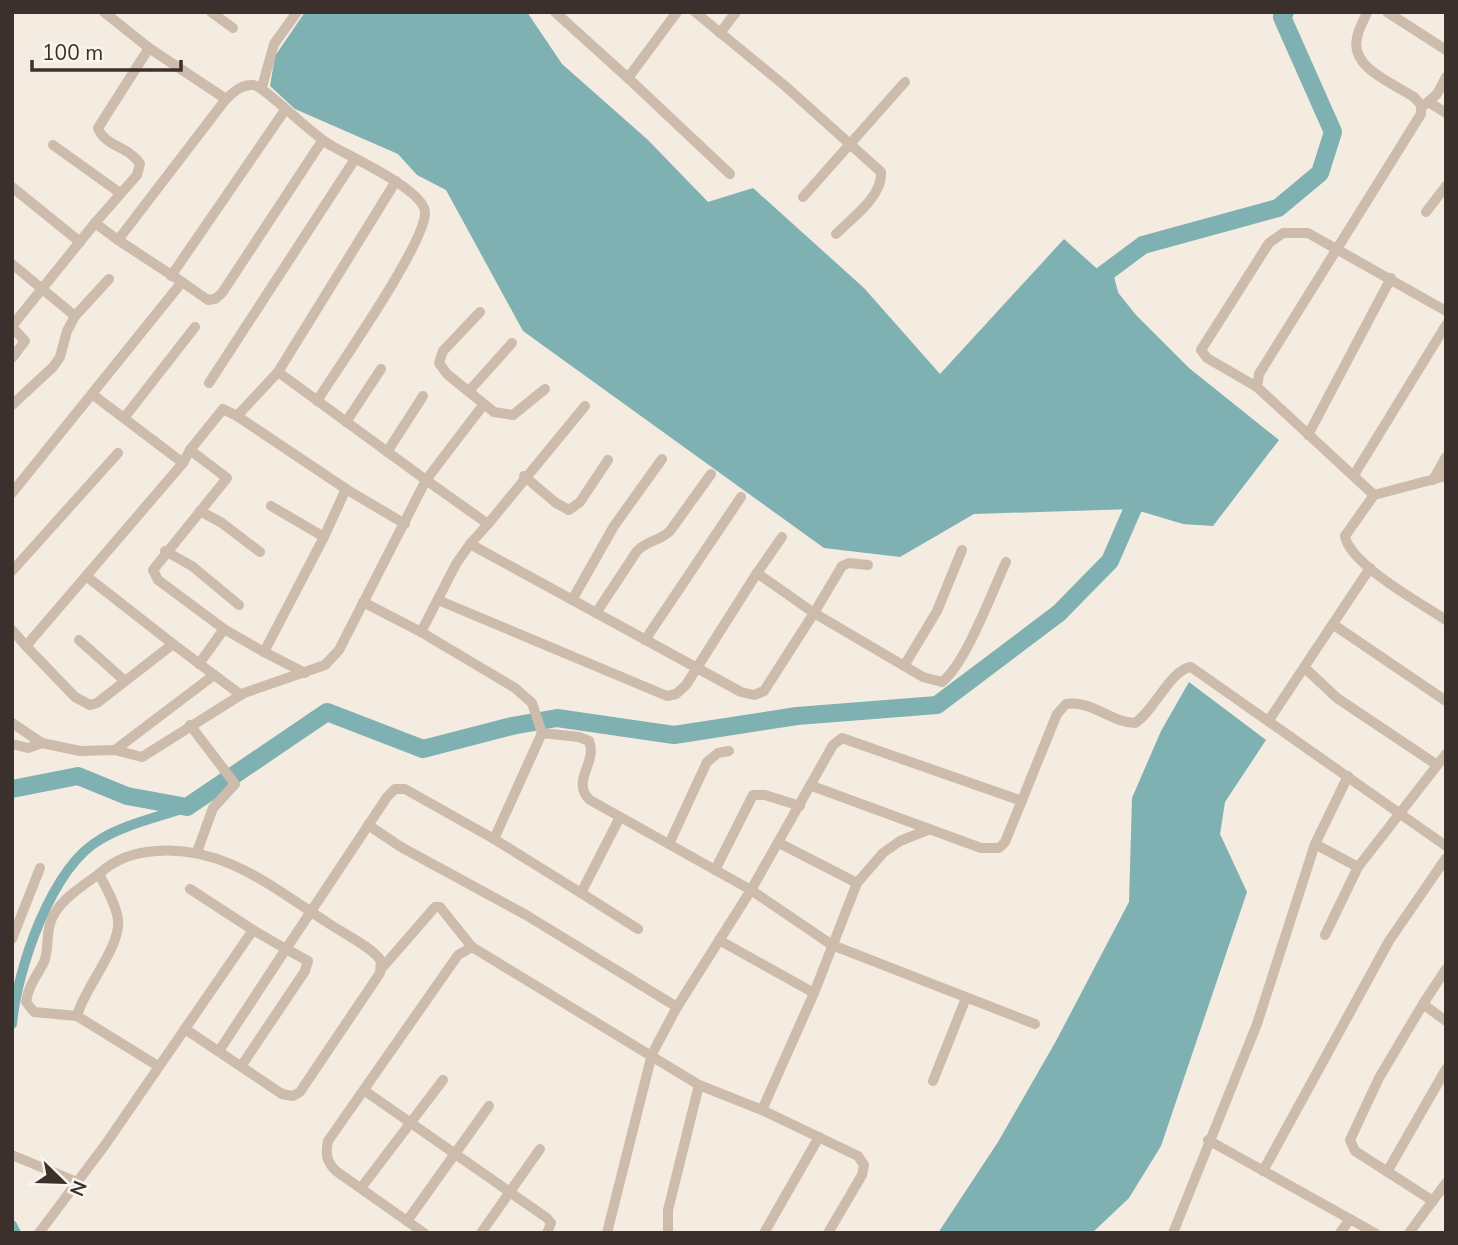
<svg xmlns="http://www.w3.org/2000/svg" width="1458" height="1245" font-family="'Nunito Sans',sans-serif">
	<rect width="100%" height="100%" fill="#f4ebe1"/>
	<!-- water -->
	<g fill="#7fb0b2">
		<path d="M305,12H527L562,64L648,140L708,202L753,188L864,288L940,374L1064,239L1104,275L1136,315L1189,368L1279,440L1213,526L1183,524L1133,509L974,514L900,557L824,548L523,331L446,190L417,175L398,154L295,109L270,86L275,56Z"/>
		<path d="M1189,682L1266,740L1225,802L1220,834L1247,892L1161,1146L1129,1198L1092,1233H938L998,1142L1056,1041L1129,902L1132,798L1161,731Z"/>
	</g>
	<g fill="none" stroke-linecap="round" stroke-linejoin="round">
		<!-- canal -->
		<g stroke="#7fb0b2" stroke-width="10">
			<path d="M12,1024C17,970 51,867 101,839C126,824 159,817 187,807"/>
			<path d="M12,1225L16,1233"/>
		</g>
		<!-- river -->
		<g stroke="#7fb0b2" stroke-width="18">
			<path d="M1110,297L1104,274L1143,245L1278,208L1320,173L1333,132L1282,17L1285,12"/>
			<path d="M12,789L78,776L127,796L187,807L327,712L423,749L512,726L557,718L674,735L797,716L937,705L1059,613L1110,561L1137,499L1136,486"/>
		</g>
		<!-- street -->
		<g stroke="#cdbbac" stroke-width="10">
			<path d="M104,12L149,48L226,99C233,93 241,84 253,85C263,85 314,137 332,146C351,157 424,190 425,212C427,241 337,369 317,401"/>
			<path d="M211,12L233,28"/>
			<path d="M555,12L628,78"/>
			<path d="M677,12L628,78L730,174"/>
			<path d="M695,12L784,85L881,172C883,196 852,218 836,234"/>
			<path d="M1367,12C1364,21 1358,29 1357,38C1350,68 1393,83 1414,97L1421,105V114L1259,374L1257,387L1374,495L1345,536C1349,564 1422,604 1446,620"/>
			<path d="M1387,12L1446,50"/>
			<path d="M720,33L736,12"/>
			<path d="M262,87L274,44L297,12"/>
			<path d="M1430,103L1446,113"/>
			<path d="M1421,108L1437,94L1446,77"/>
			<path d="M53,145L120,193"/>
			<path d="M396,181L278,372L237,416L346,489L405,524"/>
			<path d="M12,187L80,242"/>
			<path d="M803,197L905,82"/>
			<path d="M1426,212L1446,186"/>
			<path d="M118,240L95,223L137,175L140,164C130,147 104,146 98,128L149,48"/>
			<path d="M12,264L75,316"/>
			<path d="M171,276L285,110"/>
			<path d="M182,282L208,300L215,299L222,293L322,141"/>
			<path d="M480,312L443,351L439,363L447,374L484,404"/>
			<path d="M12,326L95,223"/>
			<path d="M12,327L25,341L12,358"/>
			<path d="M209,383L355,159"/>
			<path d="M1257,387L1207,358L1201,350L1269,243L1283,233H1308L1446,311"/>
			<path d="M545,389L513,415L494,412L484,404L426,480L488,524L470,544L741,692L754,695L764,691L814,613L923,677L942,682C966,663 992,592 1006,562"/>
			<path d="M469,391L512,343"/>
			<path d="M92,394L183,463"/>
			<path d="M12,405L53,367L60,357L67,331L75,316L109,279"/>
			<path d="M237,416L223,409L190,450L227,478L153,570L158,580L224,629L264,652"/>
			<path d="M124,418L195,327"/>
			<path d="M346,422L381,369"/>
			<path d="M1308,435L1391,278"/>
			<path d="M387,452L423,396"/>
			<path d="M1354,475L1446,325"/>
			<path d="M524,476L556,503L569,510L580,502L608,460"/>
			<path d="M1433,480L1446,457"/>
			<path d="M12,493L182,282L118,240L226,99"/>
			<path d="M1374,495L1446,476"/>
			<path d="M271,506L324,537"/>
			<path d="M200,511L222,523L260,552"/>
			<path d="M488,524L585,406"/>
			<path d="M165,551L192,566L239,605"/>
			<path d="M12,571L118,453"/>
			<path d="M757,573L782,537"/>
			<path d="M86,576L173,644"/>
			<path d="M438,600L667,696L676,694L686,685L757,573L814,613L842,566L849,563L868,565"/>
			<path d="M572,600L614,526L662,459"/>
			<path d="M363,602L421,632L456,564L470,544"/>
			<path d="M596,613L637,551C648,540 660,541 670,531L711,474"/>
			<path d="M1334,625L1446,701"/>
			<path d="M12,630L26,646L183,463L190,450"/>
			<path d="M421,632L515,688L532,703L542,733L579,737L589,741C598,763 570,781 590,800L751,890L833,745L842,738L1022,801"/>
			<path d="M79,640L125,681"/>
			<path d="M645,640L741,497"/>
			<path d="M26,646L75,697L90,705L97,703L173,644L241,695"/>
			<path d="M199,664L224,629"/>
			<path d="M904,666L937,611L962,550"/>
			<path d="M1305,668L1337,698L1437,765"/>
			<path d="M305,673L264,652L324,537L346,489"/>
			<path d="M1269,720L1370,568"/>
			<path d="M12,723L42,743"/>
			<path d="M190,725L235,784L213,808L197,852"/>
			<path d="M12,744L28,748L42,743L80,751L115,750L142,757L244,693L325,665L339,650L426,480L278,372"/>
			<path d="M115,750L214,675"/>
			<path d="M812,786L981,848H999L1005,842L1057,714L1066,704C1092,700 1110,722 1135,723C1154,711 1171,669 1191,667L1446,846"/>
			<path d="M368,825L401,847L526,915L677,1007"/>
			<path d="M494,839L581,893L620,817"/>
			<path d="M779,843L857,883"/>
			<path d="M669,844L707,762L718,753L729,751"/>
			<path d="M1315,844L1358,867"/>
			<path d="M715,870L753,795H765L800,806"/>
			<path d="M190,889L253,930"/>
			<path d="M581,893L638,929"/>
			<path d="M1325,935L1358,867L1446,754"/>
			<path d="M12,939L40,868"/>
			<path d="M719,940L814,993"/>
			<path d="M382,968L435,907H440L472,947"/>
			<path d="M1423,1004L1446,969"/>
			<path d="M77,1016L34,1012L26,1002C28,986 37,976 44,962C49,950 46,937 50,924C56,902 81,887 99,874"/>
			<path d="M219,1051L286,949L308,961L305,971L242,1065"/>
			<path d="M158,1066L77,1016C84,988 121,947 118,920C116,904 106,888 99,874C115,859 135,852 157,851C224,846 272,887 325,921C339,931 374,948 381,961L380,973L300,1092L293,1096L282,1094L185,1029"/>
			<path d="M933,1081L966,998"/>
			<path d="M365,1091L547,1218L551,1223L547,1233"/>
			<path d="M762,1110L814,993L857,883L883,853L900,841L930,829"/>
			<path d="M1208,1140L1375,1233"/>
			<path d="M12,1155L77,1182"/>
			<path d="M1263,1171L1389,941L1446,858"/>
			<path d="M1387,1172L1446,1069"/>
			<path d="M361,1188L443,1080"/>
			<path d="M1433,1201L1355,1151L1350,1140L1379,1078L1423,1004L1446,1021"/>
			<path d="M407,1221L489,1106"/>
			<path d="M39,1233L105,1145L253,930L286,949L387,797L395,789H405L494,839L542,733"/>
			<path d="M424,1233L336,1171C327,1162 325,1155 328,1141L458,955L472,947L699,1085L762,1110L858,1156L864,1165L862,1175L828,1233"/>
			<path d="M481,1233L540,1149"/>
			<path d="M607,1233L652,1054L677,1007L751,890L832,945L1035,1024"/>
			<path d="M668,1233V1210L699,1085"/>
			<path d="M764,1233L819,1137"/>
			<path d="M1173,1233L1257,1024L1315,844L1348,776"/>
			<path d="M1340,1233L1350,1219"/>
			<path d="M1409,1233L1446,1183"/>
		</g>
	</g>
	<!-- border -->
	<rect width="1458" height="1245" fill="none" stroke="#3b302b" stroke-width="28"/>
	<!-- north arrow -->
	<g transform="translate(63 1182) rotate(113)" stroke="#fbf5ee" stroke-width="5" paint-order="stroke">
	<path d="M0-5L12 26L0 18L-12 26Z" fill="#3b302b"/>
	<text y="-10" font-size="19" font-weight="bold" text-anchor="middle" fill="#3b302b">N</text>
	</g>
	<!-- scale -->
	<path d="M32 60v10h149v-10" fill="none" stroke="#3b302b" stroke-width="3.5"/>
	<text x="42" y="60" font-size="21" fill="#3b302b" stroke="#fbf5ee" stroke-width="5" paint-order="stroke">100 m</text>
</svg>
